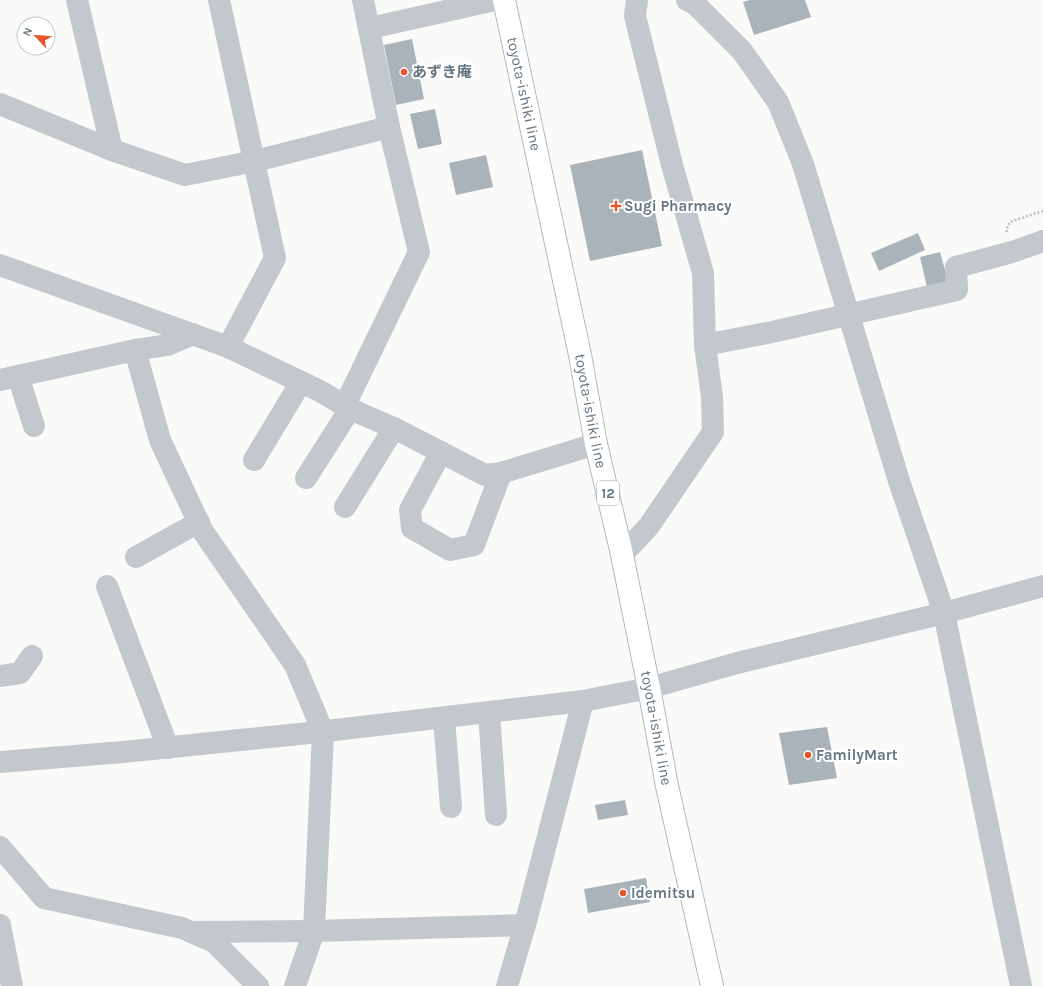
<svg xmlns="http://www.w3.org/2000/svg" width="1043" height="986" font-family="Karla,'Noto Sans JP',sans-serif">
	<rect width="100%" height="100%" fill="#fafaf8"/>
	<!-- building -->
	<g fill="#aab3b9">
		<path d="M750,0H805L811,17L754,35L743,2Z"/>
		<path d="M412,39L424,99L396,105L384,45Z"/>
		<path d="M435,109L442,144L418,149L410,114Z"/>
		<path d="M642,150L662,246L590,261L570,165Z"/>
		<path d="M486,155L493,187L456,195L449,163Z"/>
		<path d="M918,233L925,250L879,271L871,253Z"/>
		<path d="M940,252L948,281L927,287L920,257Z"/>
		<path d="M827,727L837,778L789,785L779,733Z"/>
		<path d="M625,800L628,815L598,820L595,805Z"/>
		<path d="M646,878L650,902L588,913L584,889Z"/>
	</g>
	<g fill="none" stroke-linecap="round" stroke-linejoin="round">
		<!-- major casing -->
		<g stroke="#b5babe" stroke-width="24">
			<g id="major">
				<path id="s1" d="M504,0L580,355L596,444L621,550L649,688L667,786L712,986"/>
			</g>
		</g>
		<!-- path -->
		<path stroke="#bbbfc2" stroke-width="2.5" stroke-dasharray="2 2" stroke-linecap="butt" d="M1007,232L1006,230L1010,222L1043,211"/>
		<!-- minor -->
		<g stroke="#c3c8cc" stroke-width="22">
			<path d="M77,0L112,150"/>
			<path d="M219,0L275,258L228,347"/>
			<path d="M687,0L695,4L742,51L778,102L803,164L899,481L944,613L1021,986"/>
			<path d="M370,28L495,0"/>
			<path d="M0,104L112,150L185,175L255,161L389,127L363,0"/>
			<path d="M0,265L228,347L320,391L350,409L394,428L485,475L501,473L596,444"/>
			<path d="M705,345L772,332L957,290L956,267L1012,252L1043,241"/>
			<path d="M135,350L160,440L202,530L295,665L323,732L314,931L295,986"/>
			<path d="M18,376L34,426"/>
			<path d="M0,380L135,350L167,345L193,334"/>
			<path d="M345,405L419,252L389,127"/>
			<path d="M441,452L410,510L412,528L450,550L474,545L501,473"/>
			<path d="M254,460L301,382"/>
			<path d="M306,478L350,409"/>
			<path d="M345,507L394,428"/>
			<path d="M622,555L649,526L713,432L712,397L705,345L703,273L672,165L635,16L637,0"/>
			<path d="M136,557L199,522"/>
			<path d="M107,586L168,748"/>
			<path d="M0,676L20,673L32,656"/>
			<path d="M489,712L496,815"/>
			<path d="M444,718L451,807"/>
			<path d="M0,762L123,752L309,733L583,701L649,688L737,663L944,613L1043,586"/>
			<path d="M0,847L44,898L182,928L214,942L258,986"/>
			<path d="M0,925L12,986"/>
			<path d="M191,932L314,931L525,925"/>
			<path d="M507,986L525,925L583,701"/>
		</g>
		<!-- major -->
		<use href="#major" stroke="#fff" stroke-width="22"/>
	</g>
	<!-- markers -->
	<g fill="#e4572e" stroke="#fff" stroke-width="1.5">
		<circle cx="404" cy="72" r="4"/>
		<path d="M614 200h4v4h4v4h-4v4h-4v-4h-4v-4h4z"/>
		<circle cx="808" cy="755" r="4"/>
		<circle cx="623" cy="893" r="4"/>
	</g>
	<g text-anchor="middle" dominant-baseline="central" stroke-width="4" stroke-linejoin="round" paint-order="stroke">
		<!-- shield labels -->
		<rect fill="#fff" stroke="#939fa8" stroke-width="1" x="597" y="481" width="22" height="24" rx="3"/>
		<g font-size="14" font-weight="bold" fill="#657683">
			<text x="608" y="493">12</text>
		</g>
		<!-- poi labels -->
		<g font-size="15" font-weight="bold" fill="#657683" stroke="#fff" text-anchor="start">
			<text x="412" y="72">あずき庵</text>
			<text x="624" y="206">Sugi Pharmacy</text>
			<text x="816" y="755">FamilyMart</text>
			<text x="631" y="893">Idemitsu</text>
		</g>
		<!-- street labels -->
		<g font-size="15" fill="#657683" stroke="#fff">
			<text stroke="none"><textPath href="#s1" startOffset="96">toyota-ishiki line</textPath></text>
			<text stroke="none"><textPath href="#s1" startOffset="420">toyota-ishiki line</textPath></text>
			<text stroke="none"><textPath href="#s1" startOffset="744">toyota-ishiki line</textPath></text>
		</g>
	</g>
	<!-- north arrow -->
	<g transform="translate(36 36) rotate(296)"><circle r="19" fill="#ffffff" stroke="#c1c8cd"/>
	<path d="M0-3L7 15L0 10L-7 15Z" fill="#e4572e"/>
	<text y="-6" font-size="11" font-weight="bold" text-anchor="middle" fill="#657683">N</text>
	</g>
</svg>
